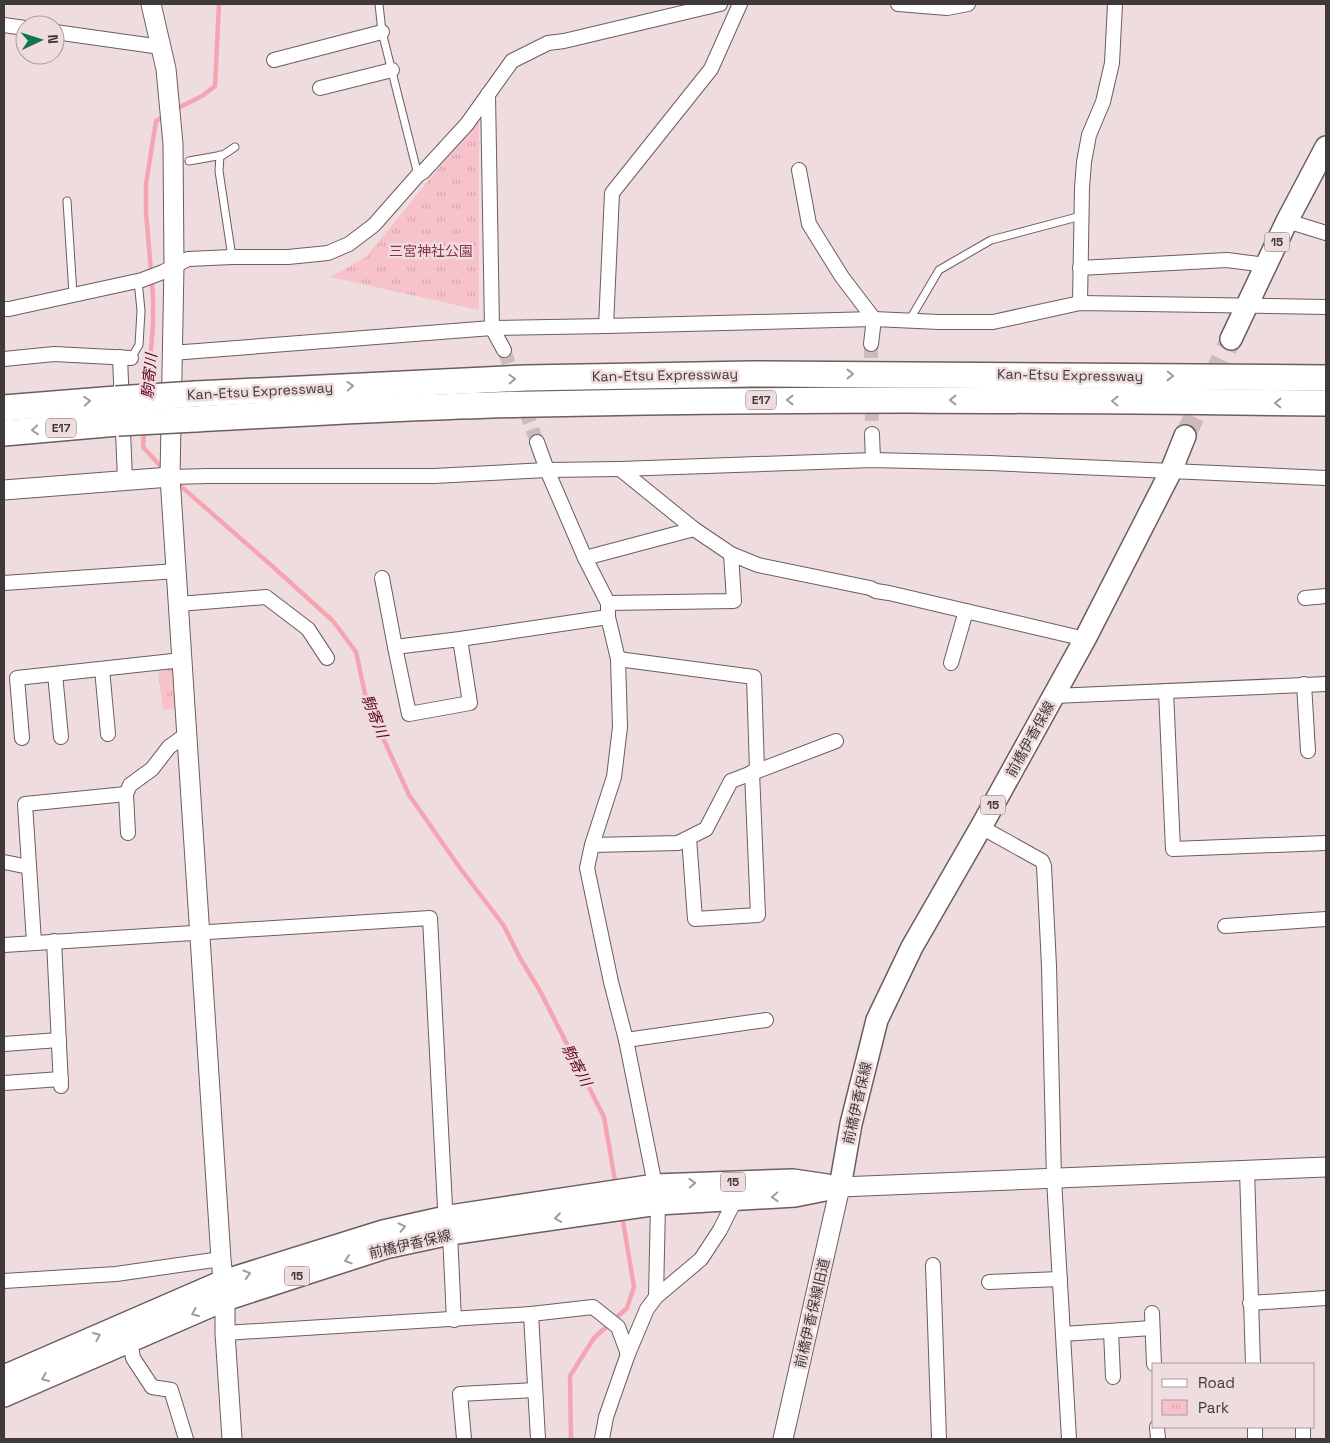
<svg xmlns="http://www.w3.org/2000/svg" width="1330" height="1443" font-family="'Space Grotesk','Noto Sans JP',sans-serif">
	<defs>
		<pattern id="park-tufts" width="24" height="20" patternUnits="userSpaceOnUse" patternTransform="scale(1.25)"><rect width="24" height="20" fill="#f7c2c9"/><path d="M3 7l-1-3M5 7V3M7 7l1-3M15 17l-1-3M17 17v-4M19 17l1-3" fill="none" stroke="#d5a7ad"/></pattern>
	</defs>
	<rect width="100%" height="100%" fill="#efdcde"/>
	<!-- park -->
	<g fill="url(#park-tufts)">
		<path d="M479,119V310L330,277L366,257Z"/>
		<path d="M157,663L183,665L186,708L163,710Z"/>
	</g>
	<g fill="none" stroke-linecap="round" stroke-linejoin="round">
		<!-- stream -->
		<g stroke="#f5a5b1" stroke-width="4.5">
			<path d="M176,109L202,96L215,86L219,4"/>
			<path d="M148,389L153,324V296L146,212V184L156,121L164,116"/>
			<path d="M144,430L143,447L165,471"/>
			<path d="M176,482L271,565L333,621L356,652L367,703L409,795L460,868L504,926L520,958L540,991L604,1117L616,1186"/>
			<path d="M571,1439L570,1376L594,1338L627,1308L634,1287L622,1215"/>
		</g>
		<!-- street-tunnel -->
		<g stroke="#ccbbbd" stroke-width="14" stroke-dasharray="14 7" stroke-linecap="butt">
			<path d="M871,344L872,434"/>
			<path d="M504,350L537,442"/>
		</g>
		<!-- primary-tunnel -->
		<path stroke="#ccbbbd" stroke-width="21" stroke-dasharray="21 11" stroke-linecap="butt" d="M1185,436L1231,339"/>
		<!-- lane casing -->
		<g stroke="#6c5d5f" stroke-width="9">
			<g id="lane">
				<path d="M379,4L382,32L418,175"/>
				<path d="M220,155L219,171L232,257"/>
				<path d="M189,161L223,155L235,147"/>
				<path d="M67,201L73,294"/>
				<path d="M909,321L939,270L991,240L1081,216"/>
				<path d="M131,358L139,345L141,311L138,280"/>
			</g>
		</g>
		<!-- street casing -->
		<g stroke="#6c5d5f" stroke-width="16">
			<g id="street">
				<path d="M898,4L947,8L968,4"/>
				<path d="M4,25L25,28"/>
				<path d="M55,32L161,47"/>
				<path d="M274,60L382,32"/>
				<path d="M320,88L392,70"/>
				<path d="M488,94L492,328L504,350"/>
				<path d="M799,170L809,224L842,277L874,319L871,344"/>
				<path d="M1287,221L1326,233"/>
				<path d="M1080,268L1227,260L1266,265"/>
				<path d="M1080,303L1082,188L1084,162L1089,135L1103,102L1112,63L1115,4"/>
				<path d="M4,309H9L142,280L163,272L188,259L232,257H288L328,253L349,244L374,225L418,175L423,172L467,124L512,61L548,43L564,41L720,4"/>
				<path d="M606,326L612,193L711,69L740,4"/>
				<path d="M172,353L492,328L606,326L874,319L939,322H993L1080,303L1326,307"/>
				<path d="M120,357L125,480"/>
				<path d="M4,359L54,354L131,358"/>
				<path d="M872,434L873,460"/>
				<path d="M537,442L547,470L585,558L608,603V617L618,659L620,727L614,777L592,845L587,868L611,982L626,1040L655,1185L658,1204L656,1297"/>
				<path d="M620,469L694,529L731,554L758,565L870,588L876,591L889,593L1085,639"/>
				<path d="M170,477L208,476H434L547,470L620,469L873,460L991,463L1326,478"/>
				<path d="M585,558L694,529"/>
				<path d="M382,578L395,647"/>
				<path d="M4,583L177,571"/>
				<path d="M1305,598L1326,596"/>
				<path d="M608,603L734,601L731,554"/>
				<path d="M179,604L266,597L308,629L327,658"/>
				<path d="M460,639L470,703L409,714L395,647L460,639L608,617"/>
				<path d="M618,659L754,677L757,770"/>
				<path d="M951,663L966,611"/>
				<path d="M102,669L108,734"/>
				<path d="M55,674L61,737"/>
				<path d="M1304,684L1308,751"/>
				<path d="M1166,691L1173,849L1326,843"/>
				<path d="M1054,696L1326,684"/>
				<path d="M22,738L17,678L182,660"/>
				<path d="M981,827L1042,861L1044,866L1049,966L1054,1179L1069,1439"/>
				<path d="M128,833L126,794L130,785L152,769L169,747L187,734"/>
				<path d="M689,838L695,919L758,915L752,772"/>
				<path d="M592,845L678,843L706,829L731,781L836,741"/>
				<path d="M4,862L29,867"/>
				<path d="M1225,926L1326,919"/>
				<path d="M54,941L61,1086"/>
				<path d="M34,942L25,804L126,794"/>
				<path d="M4,945L430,918L445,1207"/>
				<path d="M626,1040L766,1020"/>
				<path d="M4,1044L59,1040"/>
				<path d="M4,1083L61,1079"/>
				<path d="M1247,1170L1253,1364"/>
				<path d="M450,1234L454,1320"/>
				<path d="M933,1265L939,1439"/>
				<path d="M4,1281L116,1274L221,1259"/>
				<path d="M989,1282L1060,1279"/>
				<path d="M1250,1303L1326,1298"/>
				<path d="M1152,1313L1154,1364"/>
				<path d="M531,1314L593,1307L618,1327L628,1354"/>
				<path d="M1111,1331L1113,1377"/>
				<path d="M225,1333L531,1314L538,1439"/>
				<path d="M1063,1334L1152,1328"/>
				<path d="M130,1341L133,1358L152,1387L171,1390L186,1439"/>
				<path d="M1157,1427L1158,1439"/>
				<path d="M1255,1427V1439"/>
				<path d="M1303,1427V1439"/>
				<path d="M464,1439L460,1394L535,1390"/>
				<path d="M602,1439L606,1417L628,1354L647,1309L656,1297L701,1259L720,1230L735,1200"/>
			</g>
		</g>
		<!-- secondary casing -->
		<g stroke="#6c5d5f" stroke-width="21">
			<g id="secondary">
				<path d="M151,4L166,69L173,144L174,266L170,477L221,1259L225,1300V1333L232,1439"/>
				<path d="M4,490L170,477"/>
				<path d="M783,1439L840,1187L1326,1167"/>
			</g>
		</g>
		<!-- primary casing -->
		<g stroke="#6c5d5f" stroke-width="24">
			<g id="primary">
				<path d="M1231,339L1287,221L1326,147"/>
				<path d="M840,1187L851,1124L877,1020L912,947L981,827L1085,639L1171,471L1185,436"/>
				<path d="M4,1376L223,1281L383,1231L450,1216L655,1185L793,1180L827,1185"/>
				<path d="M4,1396L225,1300L385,1248L450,1234L658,1204L795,1196L840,1187"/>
			</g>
		</g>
		<!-- highway casing -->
		<g stroke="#6c5d5f" stroke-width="28">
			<g id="highway">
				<path d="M196,394L526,378L752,374L1326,378"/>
				<path d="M4,408L116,399"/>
				<path d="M195,419C309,413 422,406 536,404C799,398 1063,400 1326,403"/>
				<path d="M4,433L118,423"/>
			</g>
		</g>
		<!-- lane -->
		<use href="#lane" stroke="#fff" stroke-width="7"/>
		<!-- street -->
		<use href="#street" stroke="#fff" stroke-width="14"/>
		<!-- secondary -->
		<use href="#secondary" stroke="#fff" stroke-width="19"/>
		<!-- primary -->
		<use href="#primary" stroke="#fff" stroke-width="21"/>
		<!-- highway -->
		<use href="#highway" stroke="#fff" stroke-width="25"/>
		<!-- highway-bridge casing -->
		<g stroke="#6c5d5f" stroke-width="28" stroke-linecap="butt">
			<g id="highway-bridge">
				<path d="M116,399L196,394"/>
				<path d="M118,423L195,419"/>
			</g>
		</g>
		<!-- highway-bridge -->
		<use href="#highway-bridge" stroke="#fff" stroke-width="25"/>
	</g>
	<!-- one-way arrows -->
	<defs><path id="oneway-chevron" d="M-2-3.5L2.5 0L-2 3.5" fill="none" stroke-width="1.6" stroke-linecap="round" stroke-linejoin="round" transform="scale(1.25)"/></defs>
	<g stroke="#a09c9c">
		<use href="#oneway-chevron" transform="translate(850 374)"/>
		<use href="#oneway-chevron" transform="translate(1170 376) rotate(1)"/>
		<use href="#oneway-chevron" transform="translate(512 379) rotate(-2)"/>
		<use href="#oneway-chevron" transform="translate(350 386) rotate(-3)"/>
		<use href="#oneway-chevron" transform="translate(790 400) rotate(180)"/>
		<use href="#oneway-chevron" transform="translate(953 400) rotate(180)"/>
		<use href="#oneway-chevron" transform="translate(87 401) rotate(-5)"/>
		<use href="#oneway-chevron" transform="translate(1115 401) rotate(-179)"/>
		<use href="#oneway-chevron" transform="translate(1278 403) rotate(-179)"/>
		<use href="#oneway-chevron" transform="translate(35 430) rotate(175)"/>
		<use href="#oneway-chevron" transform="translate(692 1183) rotate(-2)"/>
		<use href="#oneway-chevron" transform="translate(775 1197) rotate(177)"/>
		<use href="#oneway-chevron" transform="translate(558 1218) rotate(172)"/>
		<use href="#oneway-chevron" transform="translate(402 1227) rotate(-13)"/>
		<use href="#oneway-chevron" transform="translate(348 1260) rotate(162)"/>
		<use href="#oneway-chevron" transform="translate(247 1274) rotate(-17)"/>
		<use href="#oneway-chevron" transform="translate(195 1313) rotate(157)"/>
		<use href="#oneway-chevron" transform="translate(97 1336) rotate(-23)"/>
		<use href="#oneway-chevron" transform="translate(45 1378) rotate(157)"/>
	</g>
	<g text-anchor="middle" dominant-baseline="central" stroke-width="5" stroke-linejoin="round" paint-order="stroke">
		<!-- shield labels -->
		<g fill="#efdcde" stroke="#746a6a" stroke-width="1">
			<rect x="1264.5" y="232.5" width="25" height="19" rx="4"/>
			<rect x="746" y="390.5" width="30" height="19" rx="4"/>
			<rect x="46" y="418.5" width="30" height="19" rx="4"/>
			<rect x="980.5" y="795.5" width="25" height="19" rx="4"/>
			<rect x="720.5" y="1172.5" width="25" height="19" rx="4"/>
			<rect x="284.5" y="1266.5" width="25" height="19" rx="4"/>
		</g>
		<g font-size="12" font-weight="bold" fill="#403939">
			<text x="1277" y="242">15</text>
			<text x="761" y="400">E17</text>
			<text x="61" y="428">E17</text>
			<text x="993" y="805">15</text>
			<text x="733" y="1182">15</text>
			<text x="297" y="1276">15</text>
		</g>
		<!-- park labels -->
		<g font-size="14" fill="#8c3045" stroke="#efdcde">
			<text x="431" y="251">三宮神社公園</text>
		</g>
		<!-- street labels -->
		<g font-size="14" fill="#403939" stroke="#efdcde">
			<text transform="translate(665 375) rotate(-1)">Kan-Etsu Expressway</text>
			<text transform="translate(1070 375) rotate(1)">Kan-Etsu Expressway</text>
			<text transform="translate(260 391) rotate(-3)">Kan-Etsu Expressway</text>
			<text transform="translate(1030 739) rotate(-61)">前橋伊香保線</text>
			<text transform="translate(857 1103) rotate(-77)">前橋伊香保線</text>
			<text transform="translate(410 1244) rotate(-13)">前橋伊香保線</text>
			<text transform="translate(812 1313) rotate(-77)">前橋伊香保線旧道</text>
		</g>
		<!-- water labels -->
		<g font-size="15" font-style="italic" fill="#5e0021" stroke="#efdcde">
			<text transform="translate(149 376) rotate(-85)">駒寄川</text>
			<text transform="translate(375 716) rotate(68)">駒寄川</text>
			<text transform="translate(577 1065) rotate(62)">駒寄川</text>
		</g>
	</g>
	<!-- border -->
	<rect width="1330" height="1443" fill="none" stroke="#403939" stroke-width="10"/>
	<!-- legend -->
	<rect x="1152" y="1363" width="162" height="65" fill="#efdcde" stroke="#a99b9c"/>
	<rect x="1162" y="1379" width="25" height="8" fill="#ffffff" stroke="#a99b9c"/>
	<text x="1198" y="1388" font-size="15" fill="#403939">Road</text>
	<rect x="1162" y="1400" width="25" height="15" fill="url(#park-tufts)" stroke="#a99b9c"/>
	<text x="1198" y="1413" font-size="15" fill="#403939">Park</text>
	<!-- north arrow -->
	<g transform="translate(40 40) rotate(86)"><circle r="24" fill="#efdcde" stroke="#a99b9c"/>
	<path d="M0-4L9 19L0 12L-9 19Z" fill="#0e754d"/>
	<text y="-8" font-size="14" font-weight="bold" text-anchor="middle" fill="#403939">N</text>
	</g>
</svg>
